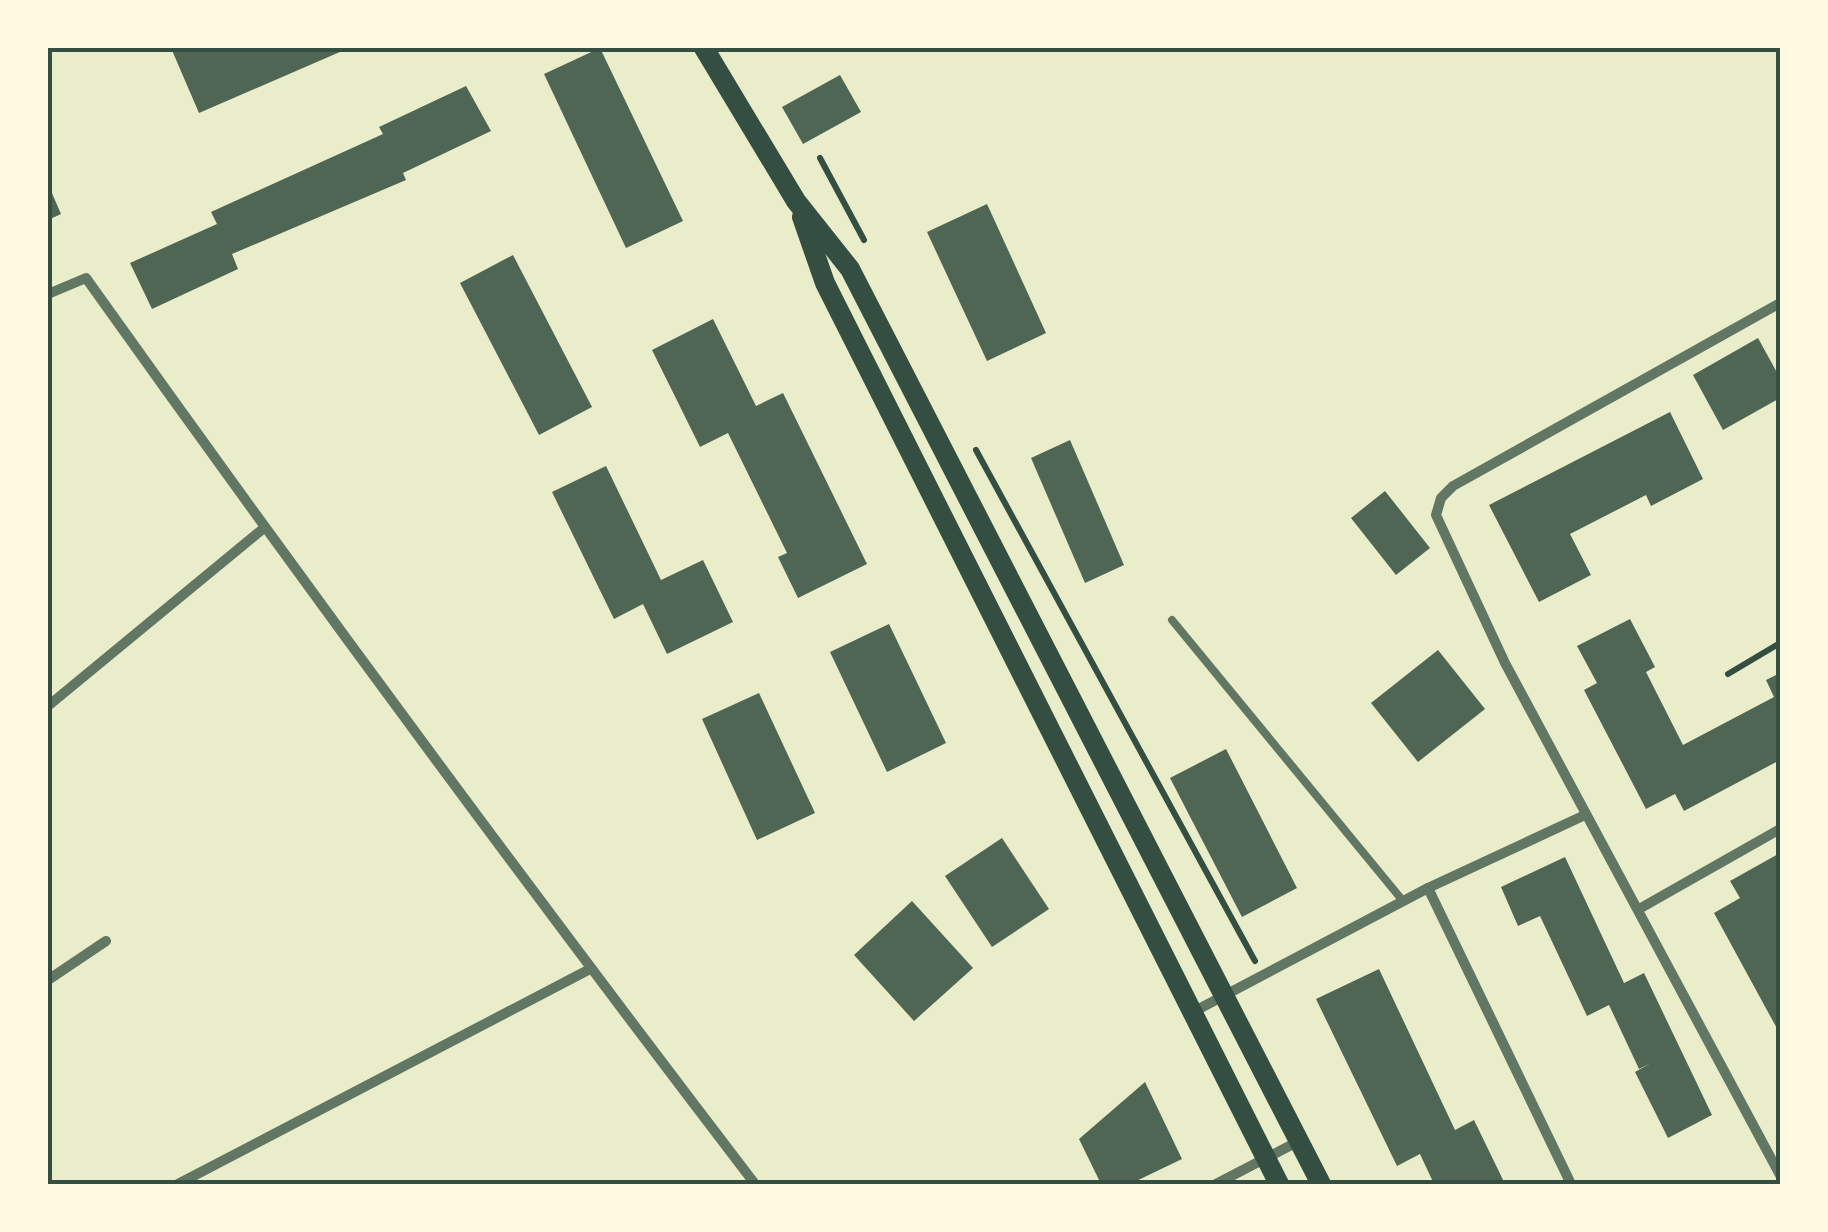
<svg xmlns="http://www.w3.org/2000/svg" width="1828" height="1232" font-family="'Alegreya Sans',sans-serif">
	<rect width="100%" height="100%" fill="#e9edc9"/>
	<!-- building -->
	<g fill="#4f6655">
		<path d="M171,48H349L199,113Z"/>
		<path d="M600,48L683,221L626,248L544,74Z"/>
		<path d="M840,75L861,112L803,144L782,107Z"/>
		<path d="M466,86L491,131L403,173L406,180L232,254L238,269L152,309L130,263L217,224L211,212L383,134L379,127Z"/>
		<path d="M48,184L61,214L48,220Z"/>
		<path d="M987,204L1046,333L987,361L927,232Z"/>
		<path d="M513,255L592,407L539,435L460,283Z"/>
		<path d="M713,319L756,406L783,393L867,564L798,598L778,557L787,553L728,433L700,447L652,350Z"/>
		<path d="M1758,338L1780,378V398L1723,430L1693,375Z"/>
		<path d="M1670,412L1703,479L1651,506L1646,495L1570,534L1591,575L1539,602L1489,505Z"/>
		<path d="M1070,440L1124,565L1085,583L1031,458Z"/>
		<path d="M606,466L661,580L703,560L733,622L667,654L643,604L614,619L552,492Z"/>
		<path d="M1385,491L1430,548L1396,575L1351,518Z"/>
		<path d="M1630,619L1655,667L1646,672L1683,745L1774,697L1766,680L1780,673V760L1684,811L1675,794L1646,809L1584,690L1597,683L1577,646Z"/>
		<path d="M889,624L946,743L887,772L830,652Z"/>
		<path d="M1438,650L1485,709L1418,762L1371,703Z"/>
		<path d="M759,693L815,813L757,840L702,719Z"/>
		<path d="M1226,749L1297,888L1242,917L1170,778Z"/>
		<path d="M1002,838L1049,909L992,947L945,876Z"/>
		<path d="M1780,853V1034L1714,913L1740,898L1730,881Z"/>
		<path d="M1565,857L1624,983L1644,973L1712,1115L1668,1138L1635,1072L1651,1063L1639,1069L1609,1005L1587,1016L1540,916L1518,926L1501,887Z"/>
		<path d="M912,901L973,968L914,1021L854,955Z"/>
		<path d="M1379,969L1455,1130L1474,1120L1505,1184H1434L1420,1154L1397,1166L1316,999Z"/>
		<path d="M1145,1082L1182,1159L1130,1184H1101L1079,1139Z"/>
	</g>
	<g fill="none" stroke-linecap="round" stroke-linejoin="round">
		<!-- path -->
		<g stroke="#344e41" stroke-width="6">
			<path d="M820,158L864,240"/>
			<path d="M976,450L1255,961"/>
			<path d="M1728,674L1780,643"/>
		</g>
		<!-- service -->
		<path stroke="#617663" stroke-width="8" d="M1172,620L1403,901"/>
		<!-- minor -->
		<g stroke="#617663" stroke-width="10">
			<path d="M48,294L86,278C304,584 527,886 755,1184"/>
			<path d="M1780,303L1453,486L1441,498L1436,515L1505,663L1780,1175"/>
			<path d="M48,706L264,528"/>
			<path d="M1428,888L1571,1184"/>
			<path d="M1639,909L1780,829"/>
			<path d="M48,980L106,941"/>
			<path d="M1193,1012L1428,888L1585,815"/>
			<path d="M178,1184L590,969"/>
			<path d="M1216,1184L1299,1141"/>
		</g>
		<!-- secondary -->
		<g stroke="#344e41" stroke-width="20">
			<path d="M704,48L796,201L850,269L1321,1184"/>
			<path d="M802,217L825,283L1279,1184"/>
		</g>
	</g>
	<!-- border -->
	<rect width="1828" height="1232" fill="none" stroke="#fefae0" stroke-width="100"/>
	<rect x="50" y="50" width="1728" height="1132" fill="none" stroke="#344e41" stroke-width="4"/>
</svg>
